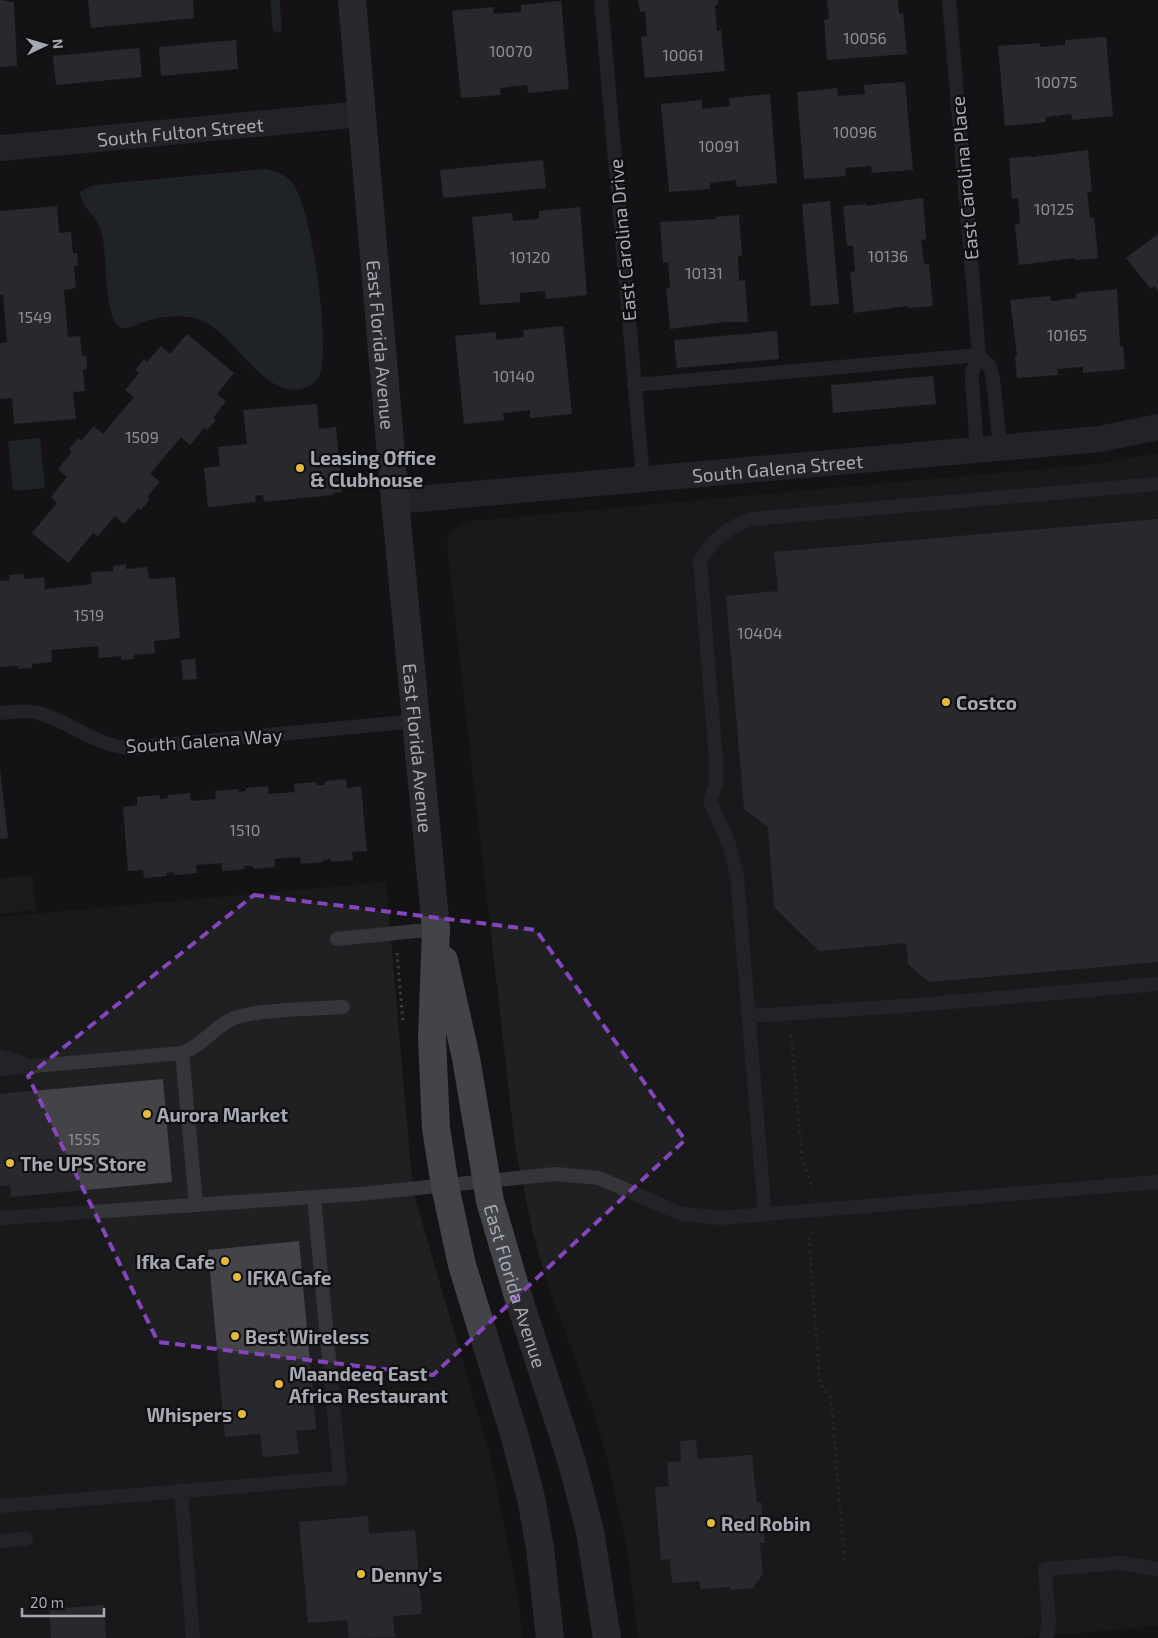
<svg xmlns="http://www.w3.org/2000/svg" width="1158" height="1638" font-family="'Exo 2',sans-serif">
	<rect width="100%" height="100%" fill="#141315"/>
	<!-- built -->
	<g fill="#202022">
		<path d="M1158,453V1626L1021,1638H638L628,1553L608,1462L592,1405L546,1279L533,1233L515,1146L447,546L449,535L458,526L472,521L1097,464Z"/>
		<path d="M386,882L411,1169L416,1201L491,1459L519,1602L522,1638H0V917Z"/>
	</g>
	<!-- green -->
	<path fill="#202721" d="M32,875L36,910L0,914V878Z"/>
	<!-- water -->
	<g fill="#2e353d">
		<path d="M264,169C276,171 286,174 293,184C312,209 329,340 321,370C319,379 313,385 304,388C265,401 235,334 201,320C185,314 165,316 149,320C138,323 128,332 117,326C102,298 109,262 101,231C97,216 81,207 80,192L91,186L104,184Z"/>
		<path d="M40,438L45,488L13,491L8,441Z"/>
	</g>
	<g fill="none" stroke-linecap="round" stroke-linejoin="round">
		<!-- stream -->
		<path stroke="#2e353d" stroke-width="9" d="M275,0L277,28"/>
	</g>
	<!-- building -->
	<g fill="#434348">
		<path d="M0,0L14,2L17,66L0,67Z"/>
		<path d="M88,0H193L194,18L91,28Z"/>
		<path d="M638,0H718V5H715L717,31L721,30L725,71L645,78L641,37L647,36L645,11L640,12Z"/>
		<path d="M827,0H898L899,14L903,13L907,54L827,60L824,20L829,19Z"/>
		<path d="M561,1L569,89L528,93L527,85L500,88L501,95L461,98L452,11L493,7L494,14L521,12V5Z"/>
		<path d="M1106,37L1113,116L1072,120L1071,114L1046,117V122L1005,126L998,46L1040,43V47L1065,45V40Z"/>
		<path d="M236,40L238,69L161,76L159,47Z"/>
		<path d="M139,48L142,77L56,85L53,56Z"/>
		<path d="M905,82L913,170L872,173L871,166L845,168L846,176L804,179L797,92L837,88L838,96L865,94L864,85Z"/>
		<path d="M770,94L777,183L737,187L736,180L710,183V189L669,192L661,104L702,100V109L730,106L729,98Z"/>
		<path d="M1088,150L1092,192H1087L1090,218L1094,217L1098,258L1075,260L1074,258L1019,265L1015,224H1020L1018,198L1012,199L1009,158L1032,156V157Z"/>
		<path d="M543,160L546,188L443,198L440,170Z"/>
		<path d="M923,198L926,239L921,240L924,264H929L933,306L908,308V306L854,313L850,272L855,271L853,246H847L843,206L866,204V206Z"/>
		<path d="M830,201L839,304L811,306L802,204Z"/>
		<path d="M57,206L59,233L71,232L73,253H77L78,266H74L76,288L64,290L68,337L80,336L82,356L86,355L87,369L83,370L85,391L73,392L76,419L14,424L12,398L0,399V343L7,342L3,295H0V211Z"/>
		<path d="M580,207L587,295L546,299L545,291L520,293V302L480,305L472,217L512,213L513,221L539,219V211Z"/>
		<path d="M739,215L742,256H738L739,281L745,280L748,322H725L670,329L666,288H670L668,262L663,263L660,222L716,219L715,217Z"/>
		<path d="M1158,234V291L1155,286L1151,289L1126,258Z"/>
		<path d="M1117,289L1120,346H1123L1125,369L1083,373V367L1057,369L1058,375L1017,378L1015,356L1017,355L1010,300L1050,296L1051,301L1077,298L1076,293Z"/>
		<path d="M563,326L572,414L530,418V410L503,413L504,420L464,424L455,336L496,332V340L524,337L523,330Z"/>
		<path d="M777,331L779,359L677,368L674,340Z"/>
		<path d="M187,334L234,373L217,394L226,401L213,418L216,420L207,430L204,428L190,445L181,437L150,474L160,482L147,497L150,499L141,510L138,508L124,524L115,516L98,536L93,533L68,563L32,533L57,503L51,497L67,477L58,469L72,452L69,449L78,438L81,441L94,426L103,434L134,397L125,390L139,373L135,370L144,359L147,362L161,346L170,354Z"/>
		<path d="M933,376L936,404L833,413L831,385Z"/>
		<path d="M317,404L319,429L336,427L342,492L333,493V495L264,502L263,495L255,496L256,502L208,507L204,468L220,466L218,447L247,444L243,410Z"/>
		<path d="M1158,519V962L929,982L908,964L906,943L819,951L774,907L768,827L744,809L726,596L778,591L774,552Z"/>
		<path d="M126,564V569L147,567L149,579L175,577L180,638L154,641L155,653L134,655V659L121,660V656L99,658L98,646L51,650L52,662L32,664V668L18,669V666L0,667V581L10,580L9,575L24,574V579L44,577L45,589L92,584L91,572L113,571V566Z"/>
		<path d="M195,659L197,679L183,680L181,660Z"/>
		<path d="M0,768L8,838L0,839Z"/>
		<path d="M346,779L347,788L361,786L367,851L352,852L353,860L331,862V859L323,860V862L301,864L300,857L274,859L275,867L253,869V866H244L245,869L222,871V863L196,865L197,873L174,875V872L166,873L167,876L144,878L143,870L128,871L123,807L137,805V797L160,795V799L168,798V795L190,793L191,801L216,799L215,791L238,789V792L246,791V788L268,786L269,794L295,792L294,784L316,782L317,785H325V781Z"/>
		<path d="M163,1079L172,1182L11,1197L10,1185L0,1186V1094Z"/>
		<path d="M299,1241L316,1429L296,1431L299,1454L263,1457L260,1434L225,1437L208,1250Z"/>
		<path d="M696,1440L698,1459L752,1455L757,1503L761,1502L765,1543H760L763,1574L753,1588L730,1590L729,1587L700,1589L699,1581L672,1583L670,1559L661,1560L655,1487L669,1486L667,1462L681,1461L680,1441Z"/>
		<path d="M368,1516L369,1534L415,1530L422,1614L393,1616L395,1637L349,1638L347,1620L308,1623L299,1522Z"/>
		<path d="M104,1605L106,1638H51L49,1609Z"/>
	</g>
	<g fill="none" stroke-linecap="round" stroke-linejoin="round">
		<!-- path -->
		<g stroke="#3b3c41" stroke-width="3" stroke-dasharray="2.5 4" stroke-linecap="butt">
			<path d="M397,953L403,1022"/>
			<path d="M791,1034L802,1158L813,1189"/>
			<path d="M812,1231L809,1241L820,1384L831,1398L845,1565"/>
		</g>
		<!-- service -->
		<g stroke="#35353a" stroke-width="14">
			<path d="M601,0L643,479"/>
			<path d="M949,0L979,355L972,373V382L977,449"/>
			<path d="M979,355L990,367L993,378L1000,447"/>
			<path d="M634,385L979,355"/>
			<path d="M0,713C13,712 27,710 39,713C71,722 97,747 131,748L416,721"/>
			<path d="M337,939L436,929"/>
			<path d="M749,1016L917,1005L1158,984"/>
			<path d="M182,1053L196,1204"/>
			<path d="M0,1056L24,1064"/>
			<path d="M0,1069L182,1053C202,1046 213,1028 232,1019C254,1009 316,1009 343,1007"/>
			<path d="M765,1215L737,876L729,844L710,801L716,784V761L700,561C712,540 728,527 751,519L1158,484"/>
			<path d="M0,1218L359,1194L556,1174L599,1178L679,1213L720,1218L1158,1182"/>
			<path d="M181,1490L193,1638"/>
			<path d="M0,1506L340,1478L314,1198"/>
			<path d="M0,1541L26,1539"/>
			<path d="M1046,1638L1049,1624L1045,1569L1120,1563L1158,1569"/>
		</g>
		<!-- minor -->
		<g stroke="#35353a" stroke-width="26">
			<path id="s1" d="M0,148L362,114"/>
			<path id="s2" d="M395,501L1100,439L1158,427"/>
		</g>
		<!-- secondary -->
		<g stroke="#434449" stroke-width="28">
			<path id="s3" d="M352,0L395,501L436,929L432,1038L436,1128L445,1186L462,1265L515,1437L531,1498L540,1548L550,1638"/>
			<path id="s4" d="M444,960L466,1058L490,1201L517,1293L571,1459L590,1531L607,1638"/>
		</g>
	</g>
	<!-- marked area -->
	<path d="M0 0H1158V1638H0ZM254,895L536,930L685,1140L433,1375L158,1342L28,1076Z" fill="#141315" fill-opacity=".55" fill-rule="evenodd"/>
	<path fill="none" stroke="#8445bd" stroke-width="4" stroke-dasharray="10 6" stroke-linejoin="round" d="M254,895L536,930L685,1140L433,1375L158,1342L28,1076Z"/>
	<!-- markers -->
	<g fill="#e4ba3c" stroke="#0f0e10" stroke-width="2">
		<circle cx="300" cy="468" r="5"/>
		<circle cx="946" cy="702" r="5"/>
		<circle cx="147" cy="1114" r="5"/>
		<circle cx="10" cy="1163" r="5"/>
		<circle cx="225" cy="1261" r="5"/>
		<circle cx="237" cy="1277" r="5"/>
		<circle cx="235" cy="1336" r="5"/>
		<circle cx="279" cy="1384" r="5"/>
		<circle cx="242" cy="1414" r="5"/>
		<circle cx="711" cy="1523" r="5"/>
		<circle cx="361" cy="1574" r="5"/>
	</g>
	<g text-anchor="middle" dominant-baseline="central" stroke-width="4.5" stroke-linejoin="round" paint-order="stroke">
		<!-- number labels -->
		<g font-size="16" fill="#8d9099">
			<text x="865" y="37">10056</text>
			<text x="511" y="50">10070</text>
			<text x="683" y="54">10061</text>
			<text x="1056" y="81">10075</text>
			<text x="855" y="131">10096</text>
			<text x="719" y="145">10091</text>
			<text x="1054" y="208">10125</text>
			<text x="888" y="255">10136</text>
			<text x="530" y="256">10120</text>
			<text x="704" y="272">10131</text>
			<text x="35" y="316">1549</text>
			<text x="1067" y="334">10165</text>
			<text x="514" y="375">10140</text>
			<text x="142" y="436">1509</text>
			<text x="89" y="614">1519</text>
			<text x="760" y="632">10404</text>
			<text x="245" y="829">1510</text>
			<text x="84" y="1138">1555</text>
		</g>
		<!-- street labels -->
		<g font-size="19" fill="#a6a9b4" stroke="#0f0e10">
			<text stroke="none"><textPath href="#s1" startOffset="181">South Fulton Street</textPath></text>
			<text transform="translate(964 178) rotate(-95)">East Carolina Place</text>
			<text transform="translate(622 240) rotate(-95)">East Carolina Drive</text>
			<text stroke="none"><textPath href="#s3" startOffset="346">East Florida Avenue</textPath></text>
			<text stroke="none"><textPath href="#s2" startOffset="384">South Galena Street</textPath></text>
			<text transform="translate(204 740) rotate(-4)">South Galena Way</text>
			<text stroke="none"><textPath href="#s3" startOffset="751">East Florida Avenue</textPath></text>
			<text stroke="none"><textPath href="#s4" startOffset="334">East Florida Avenue</textPath></text>
		</g>
		<!-- poi labels -->
		<g font-size="19" font-weight="bold" fill="#a6a9b4" stroke="#0f0e10" text-anchor="start">
			<text x="310" y="457">Leasing Office<tspan x="310" dy="22">&amp; Clubhouse</tspan></text>
			<text x="956" y="702">Costco</text>
			<text x="157" y="1114">Aurora Market</text>
			<text x="20" y="1163">The UPS Store</text>
			<text x="215" y="1261" text-anchor="end">Ifka Cafe</text>
			<text x="247" y="1277">IFKA Cafe</text>
			<text x="245" y="1336">Best Wireless</text>
			<text x="289" y="1373">Maandeeq East<tspan x="289" dy="22">Africa Restaurant</tspan></text>
			<text x="232" y="1414" text-anchor="end">Whispers</text>
			<text x="721" y="1523">Red Robin</text>
			<text x="371" y="1574">Denny's</text>
		</g>
	</g>
	<!-- north arrow -->
	<g transform="translate(45 45) rotate(85)" stroke="#0f0e10" stroke-width="4" paint-order="stroke">
	<path d="M0-4L9 19L0 12L-9 19Z" fill="#a6a9b4"/>
	<text y="-8" font-size="14" font-weight="bold" text-anchor="middle" fill="#a6a9b4">N</text>
	</g>
	<!-- scale -->
	<path d="M22 1608v8h82v-8" fill="none" stroke="#a6a9b4" stroke-width="2.5"/>
	<text x="30" y="1608" font-size="15" fill="#a6a9b4" stroke="#0f0e10" stroke-width="4" paint-order="stroke">20 m</text>
</svg>
